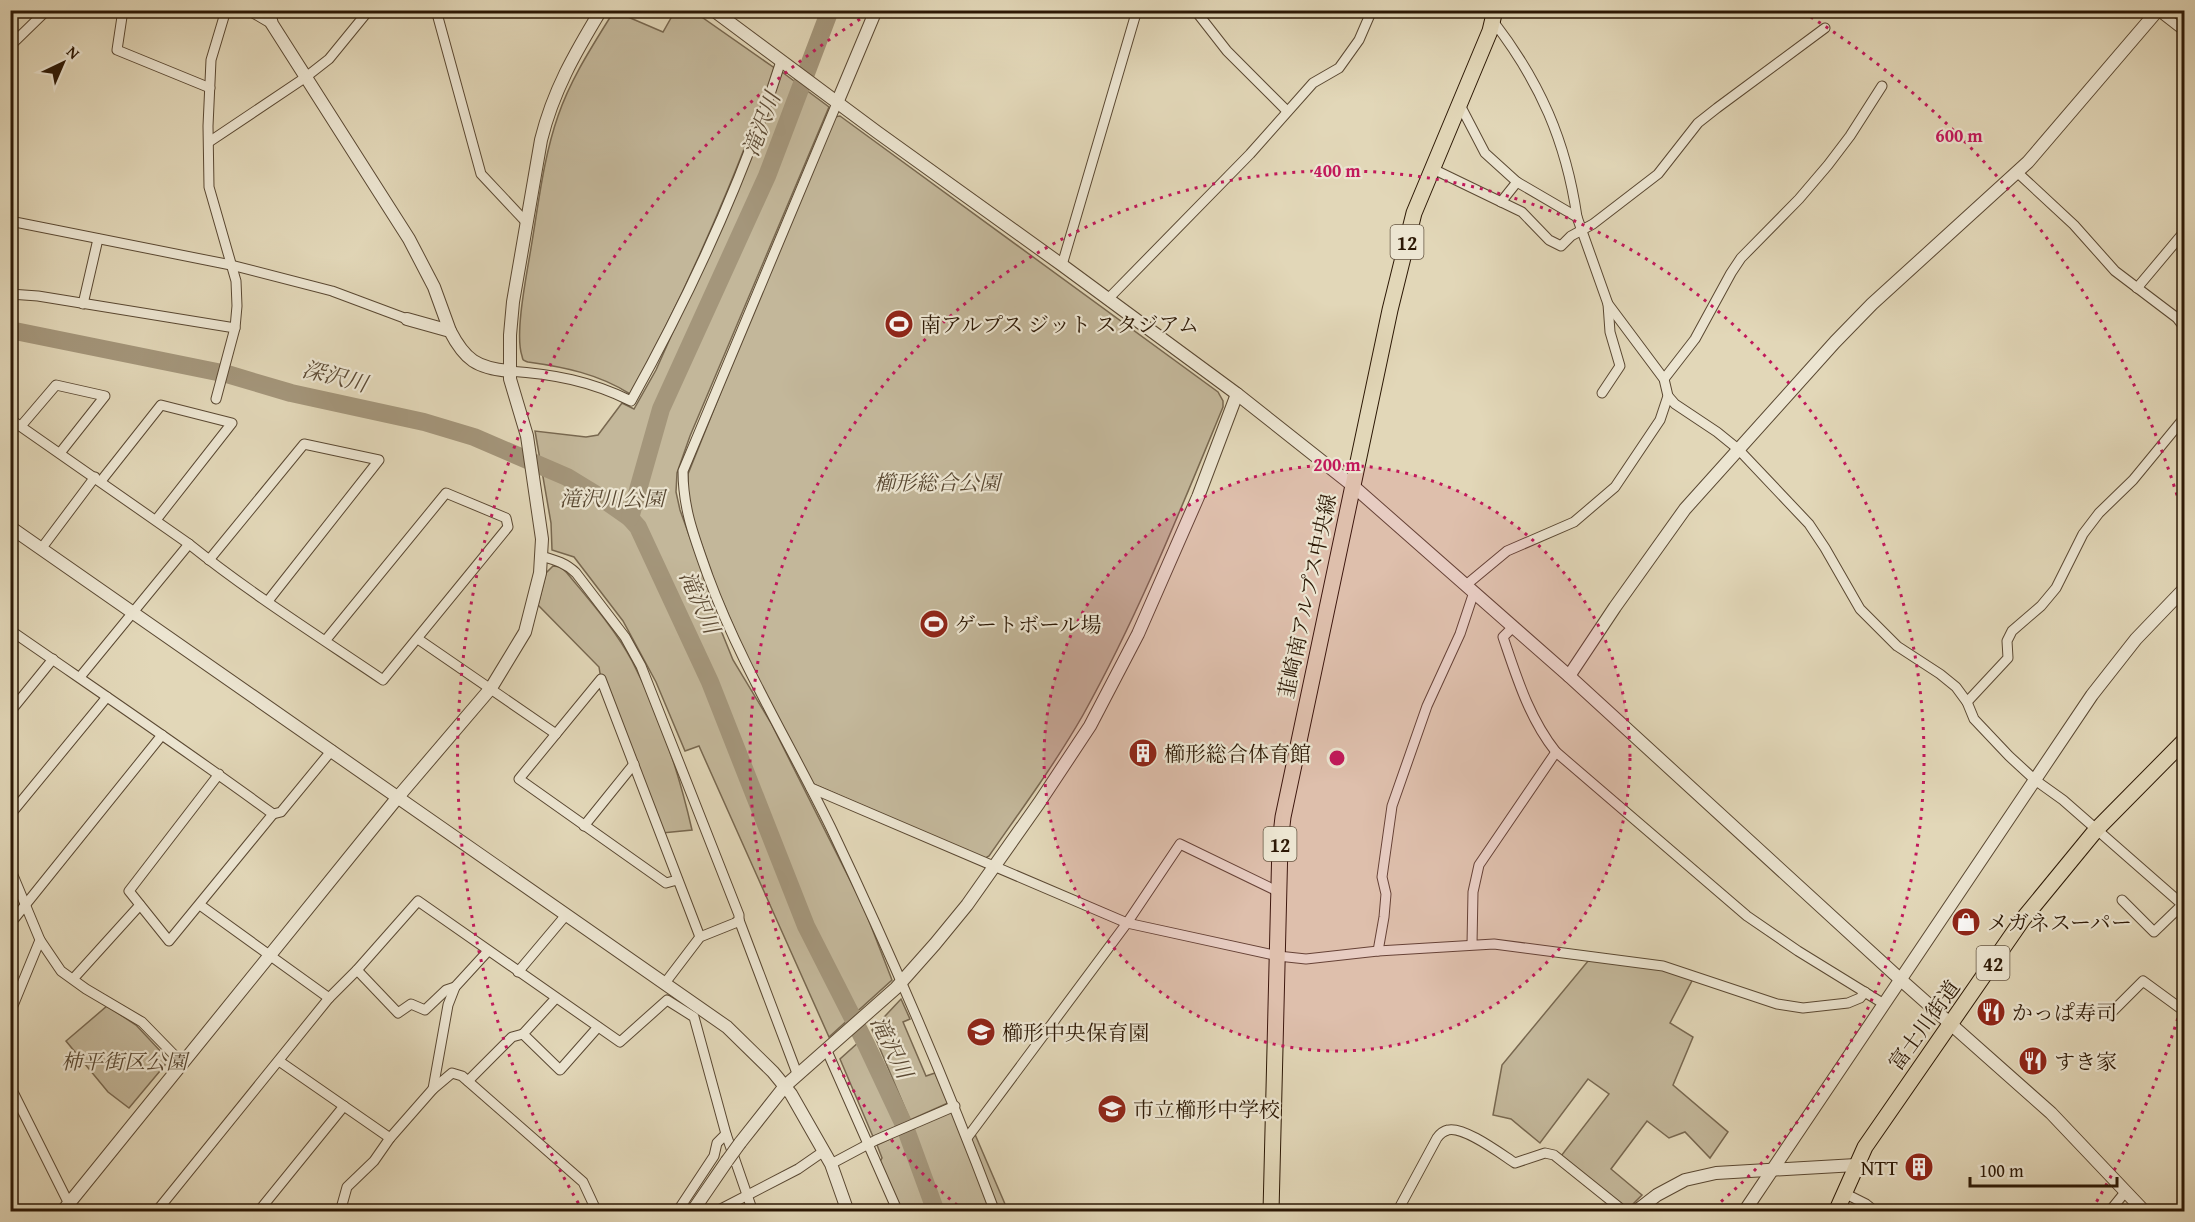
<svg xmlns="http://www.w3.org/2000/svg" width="2195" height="1222" font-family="'Gentium Book Plus','Noto Serif JP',serif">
	<rect width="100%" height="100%" fill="#e2d7b8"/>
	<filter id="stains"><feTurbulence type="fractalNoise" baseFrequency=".00333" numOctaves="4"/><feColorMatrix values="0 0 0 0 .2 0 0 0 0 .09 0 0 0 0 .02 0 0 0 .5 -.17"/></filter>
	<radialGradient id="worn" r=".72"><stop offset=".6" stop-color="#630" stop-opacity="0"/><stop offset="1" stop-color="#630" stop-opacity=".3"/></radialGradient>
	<!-- green -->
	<g fill="#c3b79a" stroke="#786850" stroke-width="1.5">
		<path d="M614,11L663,32L675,11H693L776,69C758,111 743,154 725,196C697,263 666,330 630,394C599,374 564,367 528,362C523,360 523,361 522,356C514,333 528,268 532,242C539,200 544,156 558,116C571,78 593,45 614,11Z"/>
		<path d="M782,72L829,107L690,436L677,473L676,492L680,510L710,593L716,618L733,660L771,723L864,908L892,980L829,1037L699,746L685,751L656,682L623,621L574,557L552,550L551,523L535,431L586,437L598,435L622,403L634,409L656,370L739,184Z"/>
		<path d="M840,116L1218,392L1223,401V407C1180,511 1138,616 1083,715C1055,764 1021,810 989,856L984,859L811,783L745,653L716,586L688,505V474L761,292L834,117Z"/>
		<path d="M553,566L561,567L567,573C590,601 615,629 632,661C659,713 679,773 692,830L662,833L601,679L599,667L538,605L546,573Z"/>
		<path d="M1593,955L1695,975L1670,1023L1693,1037L1673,1085L1728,1132L1710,1158L1685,1132L1669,1138L1647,1121L1611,1169L1642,1195L1628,1209L1561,1156L1609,1094L1588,1079L1540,1143L1511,1119L1493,1115L1502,1065Z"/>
		<path d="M901,999L910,1019L903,1022L926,1076L935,1073L948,1103L910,1120L872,1030Z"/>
		<path d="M107,1006L136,1025L165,1056V1065L129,1108L108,1092L66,1041Z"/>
		<path d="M860,1041L898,1127L874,1139L840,1059Z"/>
		<path d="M955,1106L995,1211H936L913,1148V1123Z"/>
		<path d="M974,1132L1008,1211H998L970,1138Z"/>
		<path d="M900,1134L930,1211H898L878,1165L882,1158L877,1145Z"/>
	</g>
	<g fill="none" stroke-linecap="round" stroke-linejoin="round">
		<!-- river -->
		<g stroke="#a4967b" stroke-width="18">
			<path d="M10,330L227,374L291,393L424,422L474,437L567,477L603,499L630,518L638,527L710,682L806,926L866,1044L905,1127L936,1212"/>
			<path d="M630,518L661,409L767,176L830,10"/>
		</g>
		<!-- minor casing -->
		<g stroke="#5a4832" stroke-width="11">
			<g id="minor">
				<path d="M123,10L117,50L210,88"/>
				<path d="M248,10L272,24"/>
				<path d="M436,10L481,174L526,222"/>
				<path d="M1195,10L1227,51L1287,111"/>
				<path d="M2157,10L2184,31"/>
				<path d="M1493,21C1540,82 1566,141 1577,217"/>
				<path d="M10,46L47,10"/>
				<path d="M837,103L683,471C683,510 695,539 708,576C740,663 790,744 831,828C891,954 946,1082 995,1212"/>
				<path d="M1460,105L1485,153L1517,182L1577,217L1608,304L1664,379L1668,396L1660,420L1615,487L1574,522L1507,551L1466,585"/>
				<path d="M209,142L306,77L329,59L369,10"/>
				<path d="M1433,169L1522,212L1549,240L1561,246L1571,236L1593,224L1658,174L1698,123L1717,108L1825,28"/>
				<path d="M2018,173L2074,225L2115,271L2177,318L2184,327"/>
				<path d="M1501,202L1517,182"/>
				<path d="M10,221L231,265L332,291L407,319"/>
				<path d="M1062,265L1137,10"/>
				<path d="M2137,288L2184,232"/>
				<path d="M10,294L38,296L235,328"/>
				<path d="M1108,299L1250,154L1313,83L1339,68L1359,40L1372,10"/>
				<path d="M83,304L98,239"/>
				<path d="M509,371C553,374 591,381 631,401C690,295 744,177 781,61"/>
				<path d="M1664,379L1695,339L1731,273L1741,258L1799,199L1828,165L1850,136L1882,86"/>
				<path d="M1602,393L1620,366L1610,332L1608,304"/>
				<path d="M1668,396L1675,404L1717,432L1738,449L1809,524L1825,548L1860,609L1897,646L1940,674L1956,687L1967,702L1974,719L2009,756L2035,780L2063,800L2184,906"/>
				<path d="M216,399L235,328L237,306L236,281L209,187L208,126L211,60L226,10"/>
				<path d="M10,419L189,544C250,593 318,636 383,680L508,527L506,518L446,493L325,641"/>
				<path d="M21,426L56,385L105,396L60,453"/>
				<path d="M101,481L161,405L232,423L156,520"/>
				<path d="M41,549L95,477"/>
				<path d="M541,556C555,560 566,563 576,573L625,637L641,666L739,915V920L735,923L700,937L665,983"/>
				<path d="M209,560L304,444L379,460L268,601"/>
				<path d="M1513,627L1503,637C1517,678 1529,718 1556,752L1747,916L1798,951L1884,1004"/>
				<path d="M10,630C98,691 187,751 273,814L169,941L129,891L219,774"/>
				<path d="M418,639L556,734"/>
				<path d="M80,677L189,544"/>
				<path d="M1967,702L2008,658L2007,641L2012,631L2041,606L2056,588L2083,534L2099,513L2133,480L2184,418"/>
				<path d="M10,712L53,659"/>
				<path d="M811,788L1127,923L1278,956L1306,959L1378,951L1494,944L1663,966L1777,1004L1803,1008L1848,1003L1860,998L1865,992"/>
				<path d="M273,814L281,812L332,750"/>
				<path d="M10,815L107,697"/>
				<path d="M584,826L634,764"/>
				<path d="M10,868L40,940L61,971L86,989L142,1022L182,1063"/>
				<path d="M677,880L666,883L519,779L601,679L700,937"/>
				<path d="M2122,900L2154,932L2183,904"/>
				<path d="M200,905L329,998"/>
				<path d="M739,920L798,1076"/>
				<path d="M10,924L162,735"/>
				<path d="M1472,944L1473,892L1479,865L1556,752"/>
				<path d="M1378,951L1384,917L1386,894L1382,877L1392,806L1427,706L1460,634L1474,592"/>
				<path d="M357,970L398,1013L411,1004L425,1010L446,990L455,987"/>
				<path d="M518,972L566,915"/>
				<path d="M73,979L140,905"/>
				<path d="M556,998L523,1034L560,1070L598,1027"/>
				<path d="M2113,1011L2143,981L2184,1011"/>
				<path d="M10,1013L40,940"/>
				<path d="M827,1051L898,1212"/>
				<path d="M279,1061L390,1138"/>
				<path d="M468,1081L512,1037L523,1034"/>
				<path d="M10,1086L73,1212"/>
				<path d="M433,1089L448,1005L455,987L488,951"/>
				<path d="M967,1138L1127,923L1180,844L1279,892"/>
				<path d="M831,1164L876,1140L955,1106"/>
				<path d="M1844,1193L1866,1204L1876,1212"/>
				<path d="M156,1212L329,998L357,970L418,901L620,1042L667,1000L694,1017L726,1134L753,1212"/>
				<path d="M258,1212L344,1106"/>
				<path d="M340,1212L347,1187L374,1161L390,1138L433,1089L452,1073L462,1076L583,1182L597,1212"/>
				<path d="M677,1212L714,1156L717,1143L726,1134"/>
				<path d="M715,1212L798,1169L824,1151"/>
				<path d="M1397,1212L1437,1138C1440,1134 1443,1131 1448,1130C1464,1126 1501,1154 1515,1163L1545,1153L1554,1155L1625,1212"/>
				<path d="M2109,1212L2126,1191"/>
			</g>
		</g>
		<!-- tertiary casing -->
		<g stroke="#5a4832" stroke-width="14">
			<g id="tertiary">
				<path d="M268,10L272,24L409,239L434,287L450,331"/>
				<path d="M713,10L877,132L1062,265L1237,394L1352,485L1569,676L1901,980L2051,1113L2145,1212"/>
				<path d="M837,103L876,10"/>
				<path d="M407,319L450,331C465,360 477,368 509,371"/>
				<path d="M10,527L727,1027L773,1072L791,1094L831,1164L848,1212"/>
				<path d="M1569,676L1615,607L1685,509L1835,342L1872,304L2028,162L2158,10"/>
				<path d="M740,1143L785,1086L896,988L935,944L967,905L1039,803L1090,726L1138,634L1198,497L1237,394"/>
				<path d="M62,1212L398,797L491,688L525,632L540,573L542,539L527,436L510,379V335L513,302L541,140C553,91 575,53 601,10"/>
				<path d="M692,1212L727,1161"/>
				<path d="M1635,1212L1657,1195L1685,1180L1716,1173L1856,1165"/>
				<path d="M1744,1212L2092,695L2136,639L2184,589"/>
			</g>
		</g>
		<!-- primary casing -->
		<g stroke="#2c1805" stroke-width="17">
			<g id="primary">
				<path d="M1271,1212L1280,843L1283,817L1390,310L1414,213L1490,31L1495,10"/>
				<path d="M1836,1212L1865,1147L2023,919L2096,830L2184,741"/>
			</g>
		</g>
		<!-- minor -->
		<use href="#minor" stroke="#ece5d1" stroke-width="9"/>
		<!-- tertiary -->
		<use href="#tertiary" stroke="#ece5d1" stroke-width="12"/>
		<!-- primary -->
		<use href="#primary" stroke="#e2d7b8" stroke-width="15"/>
		<!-- tertiary-bridge casing -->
		<g stroke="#5a4832" stroke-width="14" stroke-linecap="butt">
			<path id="tertiary-bridge" d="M727,1161L740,1143"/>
		</g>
		<!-- tertiary-bridge -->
		<use href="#tertiary-bridge" stroke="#ece5d1" stroke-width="12"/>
	</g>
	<!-- distance rings -->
	<circle cx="1337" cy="758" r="293" fill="#c2185b" fill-opacity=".12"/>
	<g fill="none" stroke="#c2185b" stroke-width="3" stroke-dasharray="3 6">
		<circle cx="1337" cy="758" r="293"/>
		<path d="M964 1211A587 587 0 1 1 1710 1211"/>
		<path d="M2183 1001A880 880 0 0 1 2091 1211M583 1211A880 880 0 0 1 871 12M1803 12A880 880 0 0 1 2183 515"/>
	</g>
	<!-- icons -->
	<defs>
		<g id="stadium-disc" transform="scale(1.5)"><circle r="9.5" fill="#8f2418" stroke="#ece5d1"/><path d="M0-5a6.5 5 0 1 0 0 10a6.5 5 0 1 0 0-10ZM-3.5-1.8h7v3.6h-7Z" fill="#fff"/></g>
		<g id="building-disc" transform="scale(1.5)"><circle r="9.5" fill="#8f2418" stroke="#ece5d1"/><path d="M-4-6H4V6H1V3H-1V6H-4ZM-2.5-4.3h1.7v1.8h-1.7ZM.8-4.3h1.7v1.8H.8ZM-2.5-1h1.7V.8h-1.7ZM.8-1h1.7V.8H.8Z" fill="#fff"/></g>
		<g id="shop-disc" transform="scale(1.5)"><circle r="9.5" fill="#8f2418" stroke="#ece5d1"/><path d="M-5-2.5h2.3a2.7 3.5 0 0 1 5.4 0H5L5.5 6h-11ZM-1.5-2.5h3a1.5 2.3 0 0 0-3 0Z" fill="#fff"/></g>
		<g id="restaurant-disc" transform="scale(1.5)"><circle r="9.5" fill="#8f2418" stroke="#ece5d1"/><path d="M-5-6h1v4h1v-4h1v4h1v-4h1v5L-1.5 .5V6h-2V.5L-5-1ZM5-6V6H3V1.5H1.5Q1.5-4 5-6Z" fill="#fff"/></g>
		<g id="school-disc" transform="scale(1.5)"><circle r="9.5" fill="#8f2418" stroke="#ece5d1"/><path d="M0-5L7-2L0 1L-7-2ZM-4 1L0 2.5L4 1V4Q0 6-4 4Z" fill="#fff"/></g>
	</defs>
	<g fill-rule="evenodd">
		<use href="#stadium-disc" x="899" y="324"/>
		<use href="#stadium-disc" x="934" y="624"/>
		<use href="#building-disc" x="1143" y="753"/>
		<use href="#shop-disc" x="1966" y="922"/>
		<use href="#restaurant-disc" x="1991" y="1012"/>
		<use href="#school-disc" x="981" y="1032"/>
		<use href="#restaurant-disc" x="2033" y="1061"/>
		<use href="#school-disc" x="1112" y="1109"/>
		<use href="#building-disc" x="1919" y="1167"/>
	</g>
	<g text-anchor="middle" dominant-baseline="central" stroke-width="4.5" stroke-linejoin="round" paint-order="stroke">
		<!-- shield labels -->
		<g fill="#ece5d1" stroke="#665642" stroke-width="1.5">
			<rect x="1390.5" y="225" width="33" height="34" rx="4.5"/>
			<rect x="1263.5" y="827" width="33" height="34" rx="4.5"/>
			<rect x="1976.5" y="946" width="33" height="34" rx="4.5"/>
		</g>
		<g font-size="20" font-weight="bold" fill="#2c1805">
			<text x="1407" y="242">12</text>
			<text x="1280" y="844">12</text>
			<text x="1993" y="963">42</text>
		</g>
		<!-- poi labels -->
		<g font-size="21" fill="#2c1805" stroke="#ece5d1" text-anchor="start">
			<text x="920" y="324">南アルプス ジット スタジアム</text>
			<text x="955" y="624">ゲートボール場</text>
			<text x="1164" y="753">櫛形総合体育館</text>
			<text x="1987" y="922">メガネスーパー</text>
			<text x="2012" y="1012">かっぱ寿司</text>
			<text x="1002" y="1032">櫛形中央保育園</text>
			<text x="2054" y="1061">すき家</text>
			<text x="1133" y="1109">市立櫛形中学校</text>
			<text x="1898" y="1167" text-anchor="end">NTT</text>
		</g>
		<!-- park labels -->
		<g font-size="21" font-style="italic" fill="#594832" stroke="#ece5d1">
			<text x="937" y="482">櫛形総合公園</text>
			<text x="612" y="498">滝沢川公園</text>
			<text x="124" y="1061">柿平街区公園</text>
		</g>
		<!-- street labels -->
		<g font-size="21" fill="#2c1805" stroke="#ece5d1">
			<text transform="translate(1307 596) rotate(-78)">韮崎南アルプス中央線</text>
			<text transform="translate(1924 1025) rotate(-54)">富士川街道</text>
		</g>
		<!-- water labels -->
		<g font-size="22" font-style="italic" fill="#5c4a34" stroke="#ece5d1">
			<text transform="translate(761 124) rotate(-69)">滝沢川</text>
			<text transform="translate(335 376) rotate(14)">深沢川</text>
			<text transform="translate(700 602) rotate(66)">滝沢川</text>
			<text transform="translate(892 1047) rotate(64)">滝沢川</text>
		</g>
	</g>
	<circle cx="1337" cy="758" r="9" fill="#c2185b" stroke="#ece5d1" stroke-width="3"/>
	<g font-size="18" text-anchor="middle" font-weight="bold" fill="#c2185b" stroke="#ece5d1" stroke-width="4.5" stroke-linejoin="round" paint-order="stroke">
		<text x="1959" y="142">600 m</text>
		<text x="1337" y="177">400 m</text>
		<text x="1337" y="471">200 m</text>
	</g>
	<!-- margin -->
	<rect width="2195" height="1222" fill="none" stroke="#e2d7b8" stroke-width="36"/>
	<rect x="12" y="12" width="2171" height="1198" fill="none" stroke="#2c1805" stroke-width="3"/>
	<rect x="18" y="18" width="2159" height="1186" fill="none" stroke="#2c1805" stroke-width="1.5"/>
	<!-- north arrow -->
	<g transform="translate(63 63) rotate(44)" stroke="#ece5d1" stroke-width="4.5" paint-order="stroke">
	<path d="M0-4.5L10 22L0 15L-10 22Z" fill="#2c1805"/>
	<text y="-9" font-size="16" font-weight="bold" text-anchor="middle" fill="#2c1805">N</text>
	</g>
	<!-- scale -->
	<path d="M1970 1177v9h147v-9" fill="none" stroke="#2c1805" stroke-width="3"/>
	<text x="1979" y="1177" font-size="18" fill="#2c1805" stroke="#ece5d1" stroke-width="4.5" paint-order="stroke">100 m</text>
	<rect width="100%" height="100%" filter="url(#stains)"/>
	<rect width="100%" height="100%" fill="url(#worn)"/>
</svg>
